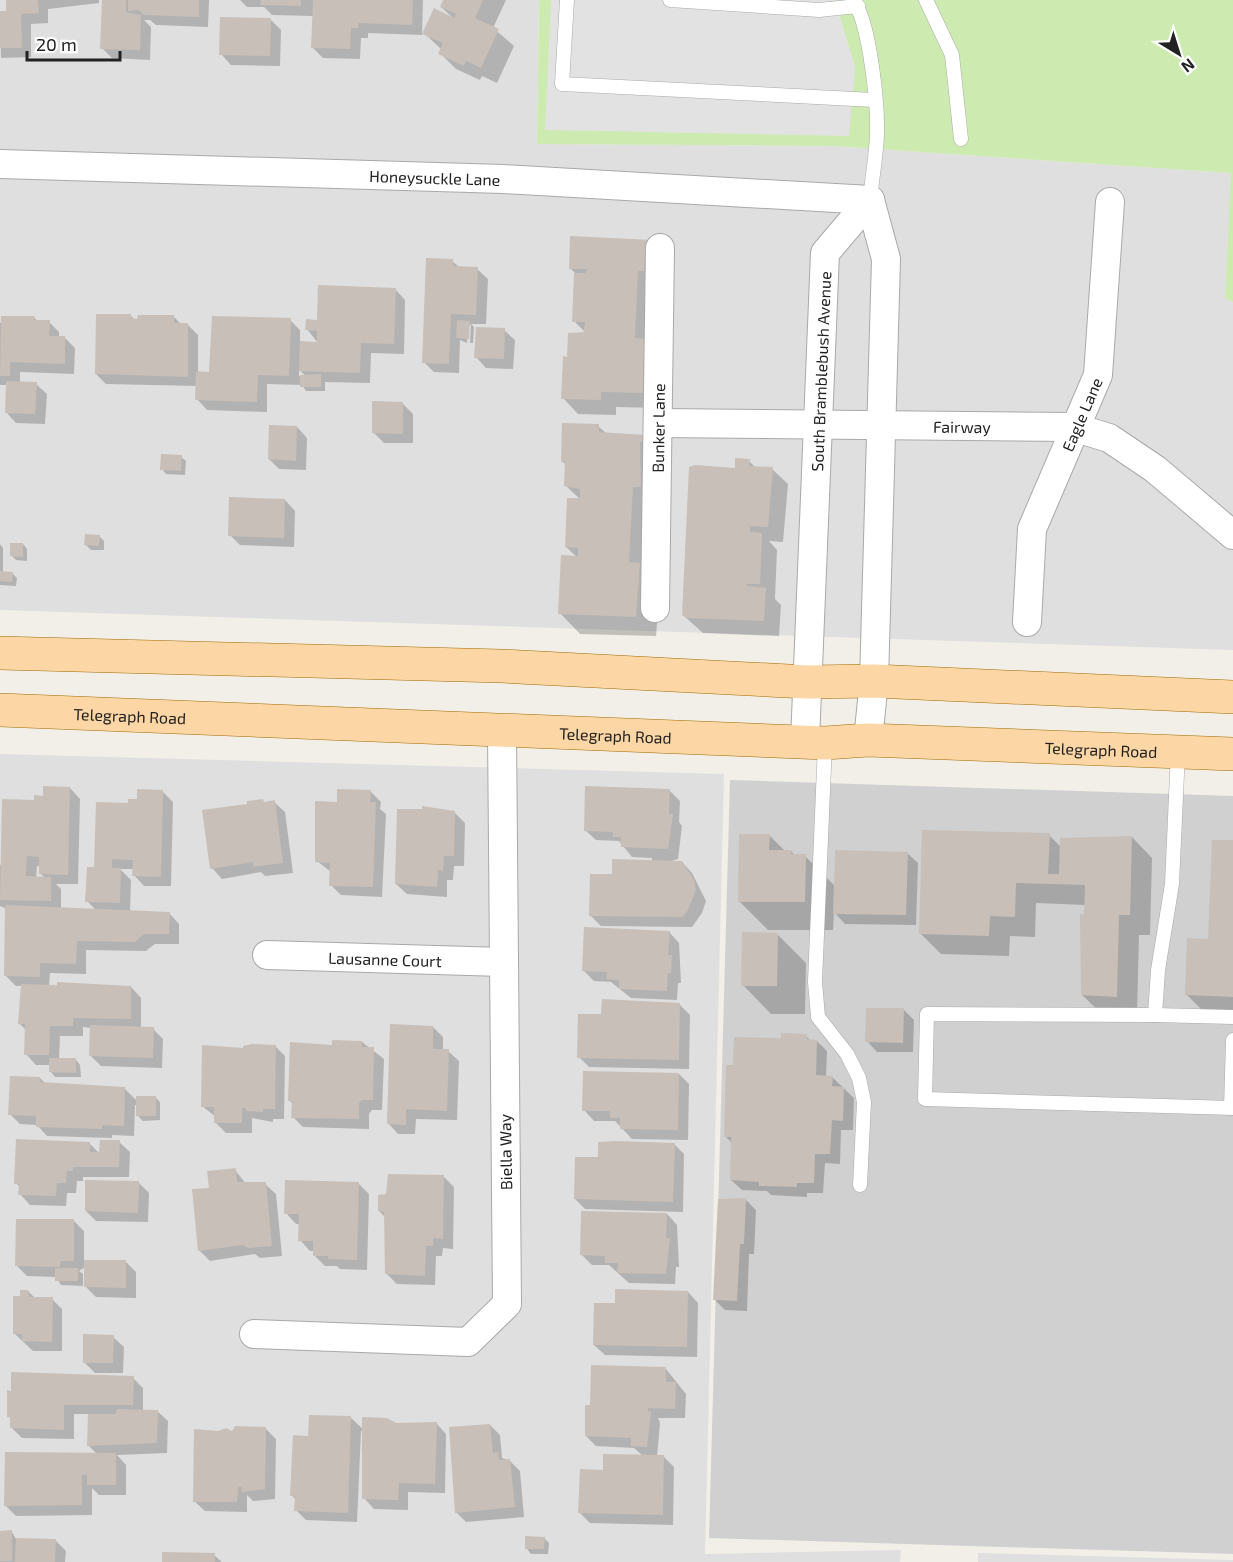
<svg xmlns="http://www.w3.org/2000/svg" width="1233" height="1562" font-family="'Exo 2',sans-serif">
	<rect width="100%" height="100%" fill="#f2efe9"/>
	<!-- residential -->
	<g fill="#e0dfdf">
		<path d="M0,0H539L537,144L833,146L1232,173L1225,298L1233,302V650L0,610Z"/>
		<path d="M0,754L724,774L705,1554L901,1550L900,1562H0Z"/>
		<path d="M978,1553L1233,1560V1562H978Z"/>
	</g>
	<!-- religious -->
	<path fill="#d0d0d0" d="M730,780L1233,796V1554L709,1538Z"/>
	<!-- grass -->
	<path fill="#cdebb0" d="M539,0H1233V302L1225,298L1231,173L833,146L537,144Z"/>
	<!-- parking -->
	<path fill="#e2e2e2" d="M551,0H835L855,67L849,136L545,130Z"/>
	<!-- shadow -->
	<g fill="#0003" fill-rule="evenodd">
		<path d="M8,0H99V3L48,9V23L31,24V57L1,58L0,13L8,12Z"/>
		<path d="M103,0H209L208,27L156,25L150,20H144L151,27L150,60L112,58L102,48Z"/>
		<path d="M240,0H423L422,35L368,33V38H361L360,59L323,58L313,48V16L272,15L264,7H247Z"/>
		<path d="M445,0H506L493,28L514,46L497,83L482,76L480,80L456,69L440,53L442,50L424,33L453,18L441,7Z"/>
		<path d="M271,20L281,30L280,66L231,65L221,54Z"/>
		<path d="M652,242L658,408L616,407V415L578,414L563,398L568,358L586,333L574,321L576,274L570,268Z"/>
		<path d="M452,261L460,268L477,269L488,279L486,324H471L474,327L473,343H470L471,325H468L467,343L460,340L459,373L434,372L424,362Z"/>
		<path d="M395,289L405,300L404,354L371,353L370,383L325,382V391H306L302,385L267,384V412L207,410L197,399V386L106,384L96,374L130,315L135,320L174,317L182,325H188L198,335V373H211L290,320L300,330V343H318L307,329L319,321ZM299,370L306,376H299Z"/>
		<path d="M34,318L38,321L49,322L59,332V337L65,338L75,348L74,374L20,372V383L36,384L47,394L45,424L16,423L6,412L8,385H0V323Z"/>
		<path d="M504,330L515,340L513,369L486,368L476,357Z"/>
		<path d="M403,404L413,414V443H384L373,432Z"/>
		<path d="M598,426L607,434L644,437L660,585L656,636L580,634L560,613L577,557L566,547L580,499L566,486V465L562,461Z"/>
		<path d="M297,427L307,438L306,470L279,469L269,459Z"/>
		<path d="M181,457L186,461L185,475L166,474L162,469Z"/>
		<path d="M749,461L756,468L772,469L788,484L783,542L769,541L777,550L775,599L781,605L779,636L703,633L683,615L736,469Z"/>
		<path d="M285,500L295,511L294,547L240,545L230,535Z"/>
		<path d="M99,536L104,541V550H91L86,545Z"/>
		<path d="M0,544L3,548V572L12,573L17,578L16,586L0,585Z"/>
		<path d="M23,544L27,549V561L16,560L11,555Z"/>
		<path d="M70,788L80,799L78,884H56L61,889V909L96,910L87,901L95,868L130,804L162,791L173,802L171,886H144L134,875V869H120L131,880L130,912L169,913L179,924V944H155L146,951L86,950V974L50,973L49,987H131L141,998V1028L153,1029L163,1039L162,1068L101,1066L91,1056L92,1028L83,1027V1036H60L59,1060H76L80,1065L81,1077H55L51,1072V1065H36L26,1054V1030L19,1023L22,986H16L6,976L7,909L0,906V866L35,801ZM37,866H40V873L45,878H36Z"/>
		<path d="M669,790L680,801L679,822L682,826L678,859L671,861L682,862L692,873L706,901L702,913L692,927L601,926L590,915L613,876L652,861V858L632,857L619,841L596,840L585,830Z"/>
		<path d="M370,791L381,802L380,809L386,814L382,897L341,895L331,885V872L317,861L338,803Z"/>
		<path d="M249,802H274L285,812L293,873L265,876L261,872L222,879L212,868Z"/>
		<path d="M454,812L465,823L464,866H454L453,880H447V897L407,894L396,884Z"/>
		<path d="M769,835L785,851H791L795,856H805L835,886L907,853L918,863L916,925L845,924L834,912L833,930H768L739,901Z"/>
		<path d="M1049,835L1061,847L1132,837L1152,858L1150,935H1139L1137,1016L1103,1015L1082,995L1086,905L1036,903L1035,937L1010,936L1009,956L941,954L920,933Z"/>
		<path d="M1233,842V1011L1202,1010L1186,994L1209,941Z"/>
		<path d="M669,932L679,943L681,983H678L677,1000L631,998L611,982L594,981L583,970Z"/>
		<path d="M777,934L806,963L805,1014H771L743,985Z"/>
		<path d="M679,1004L690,1015L689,1069L589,1067L579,1057L603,1016Z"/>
		<path d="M904,1010L914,1020L913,1052H877L867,1041Z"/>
		<path d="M433,1027L443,1037V1051H448L459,1061L457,1120L416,1119L415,1134H398L388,1123Z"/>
		<path d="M806,1036L811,1041H817L827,1051L826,1077H832L854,1098L853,1130H841L840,1164L825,1163L823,1193H807V1197L771,1195L767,1191L742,1190L731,1180L732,1143L725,1136L735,1067L782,1040Z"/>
		<path d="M362,1042L384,1059L382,1110H372L369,1114V1129L303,1127L293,1117V1104L290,1101L334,1046Z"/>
		<path d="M275,1046L285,1056L284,1119H273V1122L252,1118V1133H226L216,1123V1117L202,1106Z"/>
		<path d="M679,1074L689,1084L688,1140L632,1139L615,1121H594L584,1110Z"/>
		<path d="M40,1078L46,1084L125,1089L137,1101L155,1097L160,1102V1120L143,1121L138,1116V1105H135L134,1136L112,1135V1138L47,1136L37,1125L20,1124L10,1114Z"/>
		<path d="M119,1142L130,1152L129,1177H83V1181H77L76,1193H67L66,1206L30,1205L20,1194V1187L16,1183L89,1143L101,1155Z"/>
		<path d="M674,1144L684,1154L683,1212L585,1209L575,1199L599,1159Z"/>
		<path d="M235,1170L246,1184H265L276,1194L282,1256L260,1258L255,1254L210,1261L199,1250L211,1189Z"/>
		<path d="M444,1177L454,1187L453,1249L443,1248L442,1256H436L435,1285L397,1284L387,1274L386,1218L379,1211Z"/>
		<path d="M138,1182L149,1193L148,1222L96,1221L86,1211Z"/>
		<path d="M359,1184L369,1194L367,1270L340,1269L337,1266H325L314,1255L315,1251H310L300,1240V1224H296L286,1213Z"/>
		<path d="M746,1200L756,1210L754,1254H749L747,1311L725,1310L715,1300Z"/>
		<path d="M667,1214L677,1225L679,1267H676L675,1284L629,1283L609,1265H592L582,1255Z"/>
		<path d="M74,1221L84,1231V1261L126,1262L136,1272V1298L96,1297L86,1287V1266L79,1271L83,1274V1286L61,1285L56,1277L27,1276L17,1266Z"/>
		<path d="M28,1291L35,1298L52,1299L62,1309V1351H33L14,1333L22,1298Z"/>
		<path d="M688,1292L698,1303L697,1357L605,1355L594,1345L617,1305Z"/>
		<path d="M113,1337L124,1347L123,1373H95L84,1362Z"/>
		<path d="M666,1369L686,1394L685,1418H658L660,1423L657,1457H664L674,1467L673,1525L590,1523L580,1513L604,1471L643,1456L634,1448L596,1446L586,1436Z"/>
		<path d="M133,1378L143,1388V1411H157L168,1421L167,1453L117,1455L126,1465V1495H99L92,1488V1515L16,1516L6,1506L97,1454L89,1446V1414H74V1439L22,1438L12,1428V1420L8,1416Z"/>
		<path d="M351,1418L364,1430L396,1424L436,1423L446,1434L445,1493L408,1492V1510L374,1509L364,1498V1431H361L357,1522L306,1520L296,1510V1500L292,1495L310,1438Z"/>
		<path d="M490,1425L500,1435L502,1458L510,1461L520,1471L524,1517L466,1522L456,1512Z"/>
		<path d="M265,1428L276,1439L275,1499L253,1501L247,1495V1512L205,1511L194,1501L237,1432Z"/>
		<path d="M0,1532H12L16,1539L55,1540L66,1551L65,1562H0Z"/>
		<path d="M544,1538L549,1543L548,1554H531L527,1549Z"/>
		<path d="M214,1555L222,1562H163Z"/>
	</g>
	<!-- building -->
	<g fill="#c7bfb8">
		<path d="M6,0H38L39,13L21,14L22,48H0V11H6Z"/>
		<path d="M102,0H126V12L141,15L140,50L100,49Z"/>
		<path d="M128,0H199V17L144,15L138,10L128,11Z"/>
		<path d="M261,0H301V6L260,5Z"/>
		<path d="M313,0H413L412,25L358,23V28H351L350,49L311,48Z"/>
		<path d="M443,0H483L475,18L499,29L481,68L466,61L464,66L438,54L443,43L422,34L434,8L454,18L456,14L440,7Z"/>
		<path d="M220,17L271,18L270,56L219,55Z"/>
		<path d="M570,236L652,240L645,258L644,271H638L635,338L645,339L643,393L601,392V400L561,399L563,356L567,357L568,333L584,332L585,322H572L574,273H586L587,269H569Z"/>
		<path d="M426,258L453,259V266L478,267L476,315L451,314L449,364L422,363Z"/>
		<path d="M318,285L396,288L394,344L361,343L360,373L299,371L300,341L317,342V331L305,330L306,319L317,320Z"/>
		<path d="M96,314H131V318L137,319L138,315H174V323H188V377L95,374Z"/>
		<path d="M1,316H35L34,320H50L49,336H65V364L10,362V376H0Z"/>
		<path d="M212,316L291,318L289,376L258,375L257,402L195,400L196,371L209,372Z"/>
		<path d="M457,320L470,321L469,339L456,338Z"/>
		<path d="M476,327L505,328L504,359L474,358Z"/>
		<path d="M321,374V387H300V375Z"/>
		<path d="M6,381L37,382L35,414L5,413Z"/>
		<path d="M372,401L403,402V434L372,433Z"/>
		<path d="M562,423L599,424V432L645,435V442H640L641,487H633L629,562L640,563L636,617L558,614L561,555L578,556V548L565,547L567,498H580V489L564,486L565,461L561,462Z"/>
		<path d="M269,425L297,426L296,461L268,459Z"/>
		<path d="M161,454L182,455L181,471L160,470Z"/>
		<path d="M735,458L750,459L749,466L773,467L768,527L750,526V532L762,533L760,584H747V586L766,588L764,621L686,618L682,615L689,467L695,465L735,468Z"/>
		<path d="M229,497L285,499L284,538L228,536Z"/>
		<path d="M85,534L100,535L99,546L84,545Z"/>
		<path d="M10,543H23V557L10,556Z"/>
		<path d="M0,571L13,572L12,582L0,581Z"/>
		<path d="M43,786L70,787L68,875L39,874V857L27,856L26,876L51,877V901L0,900L2,799L34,800V795L43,796Z"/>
		<path d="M585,786L670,789L669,814H673L668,849L621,847V837H613V832L584,831Z"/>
		<path d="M137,789L163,790L161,877L132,876L133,860L112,859V868H121L120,903L85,902L87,867H94L96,802L128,803V799H137Z"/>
		<path d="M337,789L371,790L370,802H376L373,887L329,886L330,863L315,862V801L337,802Z"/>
		<path d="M263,799L264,802L275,800L283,863L253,867V862L210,869L202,810L247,804V801Z"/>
		<path d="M422,806L455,811L454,856H444L443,871L438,870L437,887L395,884L397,809H422Z"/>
		<path d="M922,830L1050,833L1048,874H1059L1060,838L1132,836L1130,915H1119L1117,997L1081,995L1080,914H1084L1085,885L1016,883L1015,917L990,916L989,936L919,934Z"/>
		<path d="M739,834H770L769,850H792L791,854H806L805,902H738Z"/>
		<path d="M1212,840H1233V997L1185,995L1187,938L1208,939Z"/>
		<path d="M835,850L908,852L906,915L833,914Z"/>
		<path d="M612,859L682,861L694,880L696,890L687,912L682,917L589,916L590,874H612Z"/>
		<path d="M5,905L170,912L169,934H144L135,942L77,941L76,964L40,963V977L4,976Z"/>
		<path d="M584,927L670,931L668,955H672L671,973H668L667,991L619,989V980L606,979L607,972L582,971Z"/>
		<path d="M742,932L778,933L777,986H741Z"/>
		<path d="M57,982L131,986V1019L73,1018V1026H50L49,1055H24L25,1024H18L21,984L57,985Z"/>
		<path d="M602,999L680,1003L679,1060L577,1058L578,1014H601Z"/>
		<path d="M866,1008H904L903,1043L865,1042Z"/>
		<path d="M390,1024L433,1026V1049H449L447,1111L406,1109V1125L387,1124Z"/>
		<path d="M90,1025L154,1027L153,1058L89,1056Z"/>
		<path d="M781,1033L807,1034V1039L817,1040L816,1075L833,1076L832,1086L844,1087L843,1121L832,1120L830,1154H815L814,1183H797V1187L759,1186V1182L730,1180L731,1137H724L726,1065H733L734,1037L781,1038Z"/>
		<path d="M332,1040L362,1041V1047H374L373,1100H362L359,1103V1119L291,1118L292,1101H288L290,1042L332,1045Z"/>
		<path d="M252,1044L276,1045L275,1109H263V1112L246,1111V1108H242V1123H214V1107H201L202,1045L243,1048V1046Z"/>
		<path d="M49,1058H76V1073L49,1072Z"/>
		<path d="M583,1071L679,1073L678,1130L620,1129V1118H610V1111H582Z"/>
		<path d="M10,1076L40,1077V1082L125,1087L124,1126L102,1125V1129L36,1127V1116L8,1115Z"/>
		<rect x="136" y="1096" width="20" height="20"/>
		<path d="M16,1139L90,1142V1152H99L100,1140H120L119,1167H73V1171H67L66,1183H57L56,1196L18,1195L19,1184H14Z"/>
		<path d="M615,1141L675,1143L673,1202L574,1199L575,1157H598V1142Z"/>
		<path d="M236,1168L237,1182H266L272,1246L248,1248L243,1245L198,1251L192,1189L209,1188L207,1171Z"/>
		<path d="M388,1174L444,1175L443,1239L433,1238V1246H426L425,1276L385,1274L384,1212L378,1211V1195L386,1194Z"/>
		<path d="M85,1180L139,1181L138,1213L85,1211Z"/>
		<path d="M285,1180L359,1182L357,1260L328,1259V1256H313V1241H298L299,1214H284Z"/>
		<path d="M746,1198L744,1244H740L737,1301L713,1300L718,1199Z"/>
		<path d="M581,1211L667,1213L666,1238H670L666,1274L617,1273L618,1263H605V1256L580,1255Z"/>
		<path d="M16,1219H74V1261H61L60,1267L15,1266Z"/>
		<path d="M84,1260H126V1288L84,1287Z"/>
		<rect x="55" y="1268" width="23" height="13"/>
		<path d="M615,1289L688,1291L687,1347L593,1345L594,1303H615Z"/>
		<path d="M20,1290H28L29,1297H53L52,1342L22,1341V1334H13V1296H20Z"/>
		<path d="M83,1334L114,1335L113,1363H83Z"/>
		<path d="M591,1365L666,1367V1382H676L675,1409L648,1408V1412L651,1411L647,1447L631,1446V1438L585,1436V1405H590Z"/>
		<path d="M11,1372L134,1376L133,1405H64V1430L10,1428V1417H7V1390L11,1391Z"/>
		<path d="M117,1409L158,1410L157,1443L87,1446L88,1414H116Z"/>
		<path d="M309,1415L351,1416L348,1513L294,1511L295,1496H290L293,1435L308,1436Z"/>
		<path d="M362,1417L387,1418L396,1423L437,1422L435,1484L399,1483L398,1500L362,1499Z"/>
		<path d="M490,1424L493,1453L498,1452L499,1460L510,1459L515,1507L455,1513L449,1427Z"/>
		<path d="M235,1426L266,1427L265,1489L241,1492L242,1487H238L237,1502H193L194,1429L218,1431L226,1428L232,1431Z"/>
		<path d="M5,1452L116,1453V1485H87V1475H82V1505L4,1506Z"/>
		<path d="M603,1454L664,1455L663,1515L578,1513L580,1469L603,1470Z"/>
		<path d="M12,1530V1561H0V1531Z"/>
		<path d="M525,1536L545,1537L544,1549H525Z"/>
		<path d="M16,1538L56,1539L55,1562H15Z"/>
		<path d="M162,1552L215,1553V1562H162Z"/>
	</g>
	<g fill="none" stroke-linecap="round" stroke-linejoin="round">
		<!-- lane casing -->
		<g stroke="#a9a9a9" stroke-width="15">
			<g id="lane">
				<path d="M567,0L562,84L874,100"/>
				<path d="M670,0L819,10L858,6"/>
				<path d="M853,0C870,22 878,106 877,135C876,157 872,178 870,200"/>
				<path d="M926,0L952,55L961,139"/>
				<path d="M825,743L815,982L818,1017L847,1054L859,1078L864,1102L860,1185"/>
				<path d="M1178,752L1172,884L1158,970L1155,1015L927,1014L925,1099L1233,1108"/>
				<path d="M1155,1015L1233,1017"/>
				<path d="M1231,1108L1233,1040"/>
			</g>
		</g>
		<!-- street casing -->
		<g stroke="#a9a9a9" stroke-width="30">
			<g id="street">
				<path id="s1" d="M0,164L503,179L870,200"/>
				<path id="s2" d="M658,423L1073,427L1109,438L1155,469L1233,535"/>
				<path id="s3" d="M655,608L660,248"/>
				<path id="s4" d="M1027,622L1032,529L1098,375L1110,202"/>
				<path d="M868,740L874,681L886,259L870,200"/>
				<path id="s5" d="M805,741L825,253L870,200"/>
				<path id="s6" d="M267,955L503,962"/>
				<path d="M254,1334L468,1342L507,1304L502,732"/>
			</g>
		</g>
		<!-- primary casing -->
		<g stroke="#a06b00" stroke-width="34">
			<g id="primary">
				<path d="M0,653L501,666L807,682L874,681L1233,697"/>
				<path id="s7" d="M0,710L825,743L868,740L1233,754"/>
			</g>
		</g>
		<!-- lane -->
		<use href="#lane" stroke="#fff" stroke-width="14"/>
		<!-- street -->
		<use href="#street" stroke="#fff" stroke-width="28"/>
		<!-- primary -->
		<use href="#primary" stroke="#fcd6a4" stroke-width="33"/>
	</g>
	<g text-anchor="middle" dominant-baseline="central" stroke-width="4.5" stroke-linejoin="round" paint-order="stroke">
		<!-- street labels -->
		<g font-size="16" fill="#222" stroke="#fff">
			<text stroke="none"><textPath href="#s1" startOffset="435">Honeysuckle Lane</textPath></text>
			<text stroke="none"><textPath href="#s5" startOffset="370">South Bramblebush Avenue</textPath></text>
			<text stroke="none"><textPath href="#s4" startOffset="218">Eagle Lane</textPath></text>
			<text stroke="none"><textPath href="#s2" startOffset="304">Fairway</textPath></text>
			<text stroke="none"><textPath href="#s3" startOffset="180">Bunker Lane</textPath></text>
			<text stroke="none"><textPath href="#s7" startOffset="130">Telegraph Road</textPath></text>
			<text stroke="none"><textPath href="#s7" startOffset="616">Telegraph Road</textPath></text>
			<text stroke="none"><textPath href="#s7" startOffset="1102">Telegraph Road</textPath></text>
			<text stroke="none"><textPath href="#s6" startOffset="118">Lausanne Court</textPath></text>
			<text transform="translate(505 1152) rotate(-91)">Biella Way</text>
		</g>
	</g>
	<!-- north arrow -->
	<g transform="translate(1179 54) rotate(142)" stroke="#ffffff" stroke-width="4.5" paint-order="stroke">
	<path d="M0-4.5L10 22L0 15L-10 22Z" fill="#222222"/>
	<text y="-9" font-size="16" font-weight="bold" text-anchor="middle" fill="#222222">N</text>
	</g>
	<!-- scale -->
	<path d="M27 51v9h93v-9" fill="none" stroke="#222222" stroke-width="3"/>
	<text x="36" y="51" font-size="18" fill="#222222" stroke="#ffffff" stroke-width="4.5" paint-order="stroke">20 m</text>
</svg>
